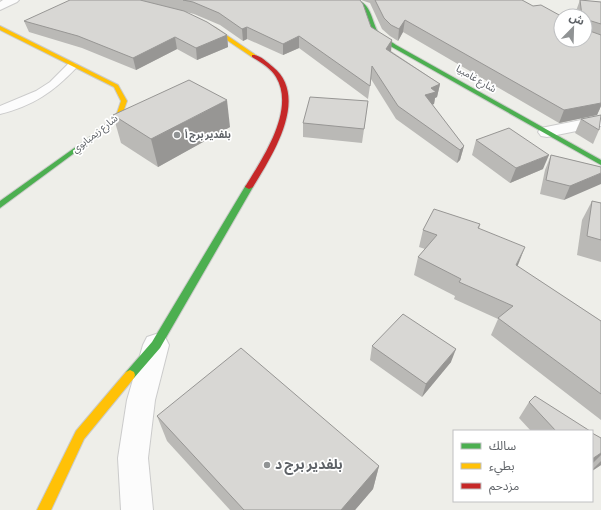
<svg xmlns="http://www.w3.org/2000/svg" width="601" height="510" font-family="'Alegreya Sans','Noto Sans Arabic',sans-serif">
	<rect width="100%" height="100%" fill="#eeeee9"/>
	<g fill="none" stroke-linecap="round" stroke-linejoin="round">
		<!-- lane casing -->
		<g stroke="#cbcbcb" stroke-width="2">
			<path id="lane" d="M72,63L76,64L78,66L76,68C53,92 33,106 0,114V106L36,91L50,82L68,64Z"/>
		</g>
		<!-- street casing -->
		<g stroke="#cbcbcb" stroke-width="2">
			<g id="street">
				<path d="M3,0H19L17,2L0,10V2Z"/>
				<path d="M601,116V126L547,137L541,136L538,132L541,128Z"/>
				<path d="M156,334L165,337L169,345L155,400L148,458L153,510H121L118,458L127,400L143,345L147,337Z"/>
			</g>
		</g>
		<!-- fast casing -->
		<g stroke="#cacbc9" stroke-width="2">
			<g id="fast">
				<path d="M353,0C371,0 371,20 378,32C381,37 391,41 396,45L601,160V165L392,47L374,35L366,14L361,6Z"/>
				<path d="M94,134L96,135V137L0,208V201Z"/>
				<path d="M246,185H252L253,187L160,348L134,378L130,380L126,378L125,375L126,372L152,342Z"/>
			</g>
		</g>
		<!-- slow casing -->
		<g stroke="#cacbc9" stroke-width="2">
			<g id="slow">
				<path d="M202,22L216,28L257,56L252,57L212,30L200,25V23Z"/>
				<path d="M0,26L118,85L127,101L121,118L96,137H92V135L116,116L121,101L114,87L0,30Z"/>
				<path d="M130,370L134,372L135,375L134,378L84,439L51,510H37L76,431L126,372Z"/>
			</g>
		</g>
		<!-- jam casing -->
		<g stroke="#cacbc9" stroke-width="2">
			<path id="jam" d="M252,55C259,54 267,62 273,67C310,97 272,156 253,187L249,189L245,187C262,159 296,110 276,77C271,68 260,62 252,57Z"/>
		</g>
		<!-- lane -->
		<use href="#lane" fill="#fcfcfc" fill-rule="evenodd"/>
		<!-- street -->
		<use href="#street" fill="#fcfcfc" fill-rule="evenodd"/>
		<!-- fast -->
		<use href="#fast" fill="#4caf50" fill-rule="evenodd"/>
		<!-- slow -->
		<use href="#slow" fill="#ffc107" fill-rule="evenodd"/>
		<!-- jam -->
		<use href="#jam" fill="#c62828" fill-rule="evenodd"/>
	</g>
	<!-- wall -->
	<g fill="#bab9b6">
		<path d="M140,0H360L371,27L391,51L440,84L437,97L435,98L434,104L432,105L464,146L460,160L457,163L396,119L371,79L368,99L299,48L283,55L247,39L243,41L220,25L194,14Z"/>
		<path d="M361,0H522L585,40V16H576V11L580,0L601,2V106L597,115L559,123L403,32L398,41L390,36L382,29L370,3Z"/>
		<path d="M24,21L227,35L228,47L197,60L177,49L136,70L82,48L29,32Z"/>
		<path d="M368,101L362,143L303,137V123Z"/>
		<path d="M113,115L230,127L158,167L121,143Z"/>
		<path d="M581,119L599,130L593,144L575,133Z"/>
		<path d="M476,140L543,169L510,183L472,155Z"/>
		<path d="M551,155L601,167L564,200L540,194L545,170Z"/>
		<path d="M592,201L601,203V262L577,255L582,220Z"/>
		<path d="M480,224L479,229L517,266L601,321V420L491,335L498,319L454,299L455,296L414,275L418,257L425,249L419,247L423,230Z"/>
		<path d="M372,346L451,362L422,397L370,360Z"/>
		<path d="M529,402L590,431H531L519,418Z"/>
		<path d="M157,416L379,466L373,489L355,510H230L167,441Z"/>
		<path d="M592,433L601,438V465L592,471Z"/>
	</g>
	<!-- shaded-wall -->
	<g fill="#979694">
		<path d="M405,20L403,32L398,41L399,29Z"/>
		<path d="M247,27V39L243,41L242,29Z"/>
		<path d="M227,35L228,47L197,60L196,48Z"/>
		<path d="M299,36V48L283,55V44Z"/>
		<path d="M175,37L177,49L136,70L133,58Z"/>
		<path d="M392,40L391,52L386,49Z"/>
		<path d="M440,84L437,97L435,98L434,104L423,107L425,95L431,88Z"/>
		<path d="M227,100L230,127L158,167L151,139Z"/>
		<path d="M601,103V106L597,115L559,123L564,110Z"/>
		<path d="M464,146L460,160L457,163L460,150Z"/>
		<path d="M549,155L543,169L510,183L516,168Z"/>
		<path d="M601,173V184L564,200L570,186Z"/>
		<path d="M525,247L518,265L508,282L516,265Z"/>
		<path d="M456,349L451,362L422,397L426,384Z"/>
		<path d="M601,453V455L592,464V459Z"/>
		<path d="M601,461V465L592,471V470Z"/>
		<path d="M379,466L373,489L355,510H341Z"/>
	</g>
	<!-- building -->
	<g fill="#d8d7d4" stroke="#979694">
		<path d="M70,0H140L184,11L207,22L227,35L196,48L175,37L133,58L78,36L24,21Z"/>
		<path d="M183,0H360L363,4L371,27L392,40L386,49L440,84L431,88L436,92L425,95L464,146L460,150L398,106L372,66L370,86L299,36L283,44L247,27L242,29L219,13L193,2Z"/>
		<path d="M375,0H522L533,6L541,5L561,16V40H585V16H582L580,0L601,2V24L588,20L587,30L601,35V103L564,110L405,20L399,29L391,25L384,18Z"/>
		<path d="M189,80L227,100L151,139L113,115Z"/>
		<path d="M310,97L368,101L364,129L303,123Z"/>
		<path d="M601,115L599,130L581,119Z"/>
		<path d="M509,128L549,155L516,168L476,140Z"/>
		<path d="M551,155L601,167V173L570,186L546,180Z"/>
		<path d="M592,201L601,203V240L587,236Z"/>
		<path d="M434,209L480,224L478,228L525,247L516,265L601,321V394L498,318L513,306L459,282L461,279L418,257L437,235L423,230Z"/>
		<path d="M403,314L456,349L426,384L372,346Z"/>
		<path d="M241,348L379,466L341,510H244L157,416Z"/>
		<path d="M535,396L590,431H556L529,402Z"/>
		<path d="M592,433L601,438V453L592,459Z"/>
	</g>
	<!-- markers -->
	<g fill="#909394" stroke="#fff" stroke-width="1.5">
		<circle cx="177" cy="135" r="4"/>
		<circle cx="267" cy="465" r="4"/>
	</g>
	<g text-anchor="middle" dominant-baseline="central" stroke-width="3.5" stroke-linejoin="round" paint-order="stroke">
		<!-- far-street labels -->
		<g font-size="10" fill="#5e6267" stroke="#fff">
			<text transform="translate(476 79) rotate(30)">شارع غامبيا</text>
			<text transform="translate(95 134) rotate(-38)">شارع زيمبابوي</text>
		</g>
		<!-- far-poi labels -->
		<g font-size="10" font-weight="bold" fill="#5e6267" stroke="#fff" text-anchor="start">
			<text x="185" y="135">بلفدير برج أ</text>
		</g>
		<!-- near-poi labels -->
		<g font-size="14" font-weight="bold" fill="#5e6267" stroke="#fff" text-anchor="start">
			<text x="275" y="465">بلفدير برج د</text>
		</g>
	</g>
	<!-- legend -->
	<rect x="453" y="430" width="140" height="72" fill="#ffffff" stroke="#bfc0c2"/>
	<rect x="461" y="443" width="20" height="6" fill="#4caf50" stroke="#bfc0c2"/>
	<text x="489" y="450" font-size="12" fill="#5e6267">سالك</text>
	<rect x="461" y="463" width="20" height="6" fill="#ffc107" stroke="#bfc0c2"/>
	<text x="489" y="470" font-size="12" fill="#5e6267">بطيء</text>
	<rect x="461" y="483" width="20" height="6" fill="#c62828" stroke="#bfc0c2"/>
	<text x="489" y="490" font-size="12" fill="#5e6267">مزدحم</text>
	<!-- north arrow -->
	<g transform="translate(573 28) rotate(23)"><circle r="19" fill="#ffffff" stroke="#bfc0c2"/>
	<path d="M0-3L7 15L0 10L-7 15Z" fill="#909394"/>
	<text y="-6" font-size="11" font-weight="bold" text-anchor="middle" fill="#5e6267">ش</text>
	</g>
</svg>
